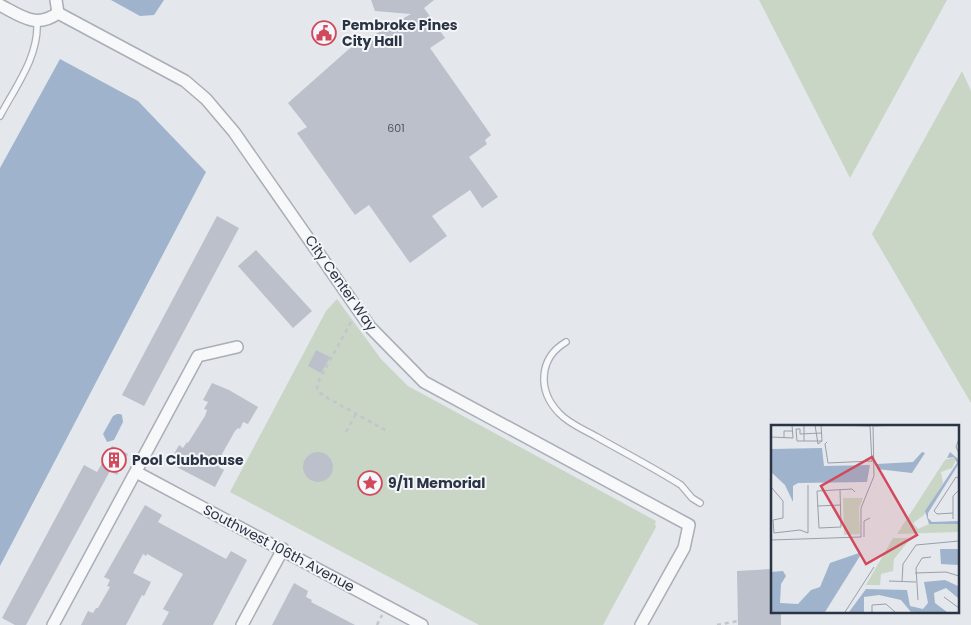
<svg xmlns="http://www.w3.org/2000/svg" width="971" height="625" font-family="Poppins,sans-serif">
	<rect width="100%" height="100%" fill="#e4e7ec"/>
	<!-- green -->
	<g fill="#c9d6c5">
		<path d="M759,0H947L850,178Z"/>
		<path d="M962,71L971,91V403L872,234Z"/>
		<path d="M337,299L381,359L408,386L656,521L655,524L656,527L603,625H479L230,492L326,311Z"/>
	</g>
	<!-- water -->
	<g fill="#9fb4cc">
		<path d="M111,0H164L154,15L140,16Z"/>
		<path d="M60,59L138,101L206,172L0,566V168Z"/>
		<path d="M117,414H120L122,415L123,422L114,440L107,442L103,434L113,416Z"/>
	</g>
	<!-- building -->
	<g fill="#bbc0ca">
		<path d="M371,0H434L424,8L445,38L430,48L491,135L485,140L487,144L469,157L498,197L482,208L470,190L432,216L447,236L410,263L369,205L355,215L297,133L307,127L288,103L349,49L411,14L375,11Z"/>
		<path d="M217,216L239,228L144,406L122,395Z"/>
		<path d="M256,250L312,311L293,328L238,266Z"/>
		<path d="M316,350L330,357L321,373L308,366Z"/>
		<path d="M212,383L229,390L258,407L248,424L243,422L240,429L238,428L235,431L222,454L221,459L223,461L219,467L224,470L215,487L169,463L179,445L183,448L187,442L188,443L205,416L207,410L204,409L208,402L203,400Z"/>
		<path d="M112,446L128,454L117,475L110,471L26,625H15L2,618L84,465L97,472Z"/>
		<circle cx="318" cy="467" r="15"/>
		<path d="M145,505L162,515L158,522L226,559L231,551L247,560L213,625H162L169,612L163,609L183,574L147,554L146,556L143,554L133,573L151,582L144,596L142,595L126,625H81L88,611L93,613L96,608H98L110,587L107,586L110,580L104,577Z"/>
		<path d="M772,569V611H781V625H738L737,571Z"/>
		<path d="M294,583L308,591L306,597L312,600L311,602L355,625H272Z"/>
	</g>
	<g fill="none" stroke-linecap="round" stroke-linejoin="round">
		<!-- service casing -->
		<g stroke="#a9aeb7" stroke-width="8">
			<g id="service">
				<path d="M0,116C16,86 39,56 37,22"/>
				<path d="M566,342C539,358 537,390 559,413C569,424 585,430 597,437C625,453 654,468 681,485L692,498L700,503"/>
			</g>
		</g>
		<!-- minor casing -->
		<g stroke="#a9aeb7" stroke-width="14">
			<g id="minor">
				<path d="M56,0L58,13"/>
				<path d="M0,5C21,16 36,29 58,13"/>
				<path d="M58,13L185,81L206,99L234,132L370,327L424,382L689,525L684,548L641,625"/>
				<path d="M136,472L422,625"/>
				<path d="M53,625L198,356L237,347"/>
				<path d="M242,625L283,549"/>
			</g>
		</g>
		<!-- path -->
		<g stroke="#c2c5cb" stroke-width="2.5" stroke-dasharray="4 4" stroke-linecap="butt">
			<path d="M351,322L318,382L317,390L324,396L387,431"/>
			<path d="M346,432L356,414"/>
			<path d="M377,625L382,615"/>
			<path d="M717,625L738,621"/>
		</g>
		<!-- service -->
		<use href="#service" stroke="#f7f8fa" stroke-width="5.5"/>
		<!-- minor -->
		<use href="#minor" stroke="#f7f8fa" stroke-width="11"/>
	</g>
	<!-- icons -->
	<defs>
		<g id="civic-ring" transform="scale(1.25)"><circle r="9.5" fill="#f4f6f9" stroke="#d1495b" stroke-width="1.5"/><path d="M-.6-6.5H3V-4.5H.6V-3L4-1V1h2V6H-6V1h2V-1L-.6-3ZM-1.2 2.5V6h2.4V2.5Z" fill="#d1495b"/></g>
		<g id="building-ring" transform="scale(1.25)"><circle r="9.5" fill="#f4f6f9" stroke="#d1495b" stroke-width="1.5"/><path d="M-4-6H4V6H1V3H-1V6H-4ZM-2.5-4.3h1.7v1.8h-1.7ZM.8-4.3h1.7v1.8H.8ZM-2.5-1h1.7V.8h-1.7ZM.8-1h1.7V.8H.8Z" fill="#d1495b"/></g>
		<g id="sight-ring" transform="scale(1.25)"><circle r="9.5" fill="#f4f6f9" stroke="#d1495b" stroke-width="1.5"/><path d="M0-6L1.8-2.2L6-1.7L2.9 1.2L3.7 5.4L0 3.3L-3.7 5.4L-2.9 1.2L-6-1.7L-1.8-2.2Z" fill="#d1495b"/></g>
	</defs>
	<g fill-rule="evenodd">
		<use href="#civic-ring" x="324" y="33"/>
		<use href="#building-ring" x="114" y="460"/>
		<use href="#sight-ring" x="370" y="483"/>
	</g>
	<g text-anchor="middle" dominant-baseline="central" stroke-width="4" stroke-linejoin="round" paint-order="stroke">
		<!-- number labels -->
		<g font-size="11" fill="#4f5766">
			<text x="396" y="128">601</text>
		</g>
		<!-- poi labels -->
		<g font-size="14" font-weight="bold" fill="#2b3445" stroke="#f4f6f9" text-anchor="start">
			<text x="342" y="25">Pembroke Pines<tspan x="342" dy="16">City Hall</tspan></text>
			<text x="132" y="460">Pool Clubhouse</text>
			<text x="388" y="483">9/11 Memorial</text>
		</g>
		<!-- street labels -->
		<g font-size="14" fill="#2b3445" stroke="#f4f6f9">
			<text transform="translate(341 283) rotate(55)">City Center Way</text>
			<text transform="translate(279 548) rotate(28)">Southwest 106th Avenue</text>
		</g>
	</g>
	<!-- overview -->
	<g transform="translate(771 425)">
		<rect width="188" height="188" fill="#e4e7ec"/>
		<path d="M183,32L185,34L181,43L170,47L172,58L153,90L142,98L147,104L158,99H187V107L126,109L174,35ZM72,73H92L88,83L89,109L73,110ZM122,113H140L123,134L122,146L110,149L109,160H95Z" fill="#c9d6c5"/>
		<path d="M51,23L53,41L99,40L96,57L27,58L22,61V77L14,60L0,47V24ZM151,27L154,28L141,48L106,44V39L142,37ZM179,27L187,34V40L157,88V93L161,97L187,96V99H158L154,86L186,38L183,32L176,33ZM187,124V140L170,139L169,124ZM88,128L89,131L54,187H0V147L12,146L15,151L10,159L9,178L27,179L40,165L49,162L59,138ZM174,155L187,161V173L175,163L163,168L164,178L176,187H140L130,175L108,170L93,172V187H78L95,164L136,165L139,181L152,184L157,178L153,157Z" fill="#9fb4cc"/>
		<path fill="none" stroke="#9a9fa9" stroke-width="1" d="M33,0V16M44,0L47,19L51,16L50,0M65,0L99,1M99,1L101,37M103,1L121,0M29,9V4H25L26,16H51M29,9L51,8M0,12L22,13L21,0M13,13V6H22M188,14L185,22L188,28M56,17L54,19L57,38L101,36M0,62L12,76V93L2,95L3,108L29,105L37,108V60M69,65L70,102L48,103L46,66L81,64L84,67M46,81L70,80M182,88L166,89L163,86L185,52L188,53M182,94V71L188,65M93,112V96L99,93M0,115L90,112V83L103,51L102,1M144,148L175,147L188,151M118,156L145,157M131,157L132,139L145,120L188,116M173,172L188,183M147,175L145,143L151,133L160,132M74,187L103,142M101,187V180L115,179L124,187"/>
		<path fill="#d1495b" fill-opacity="0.15" stroke="#d1495b" stroke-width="2.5" d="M101,32L146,110L95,139L50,61Z"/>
		<rect width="188" height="188" fill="none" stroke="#2b3445" stroke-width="2.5"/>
	</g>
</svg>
